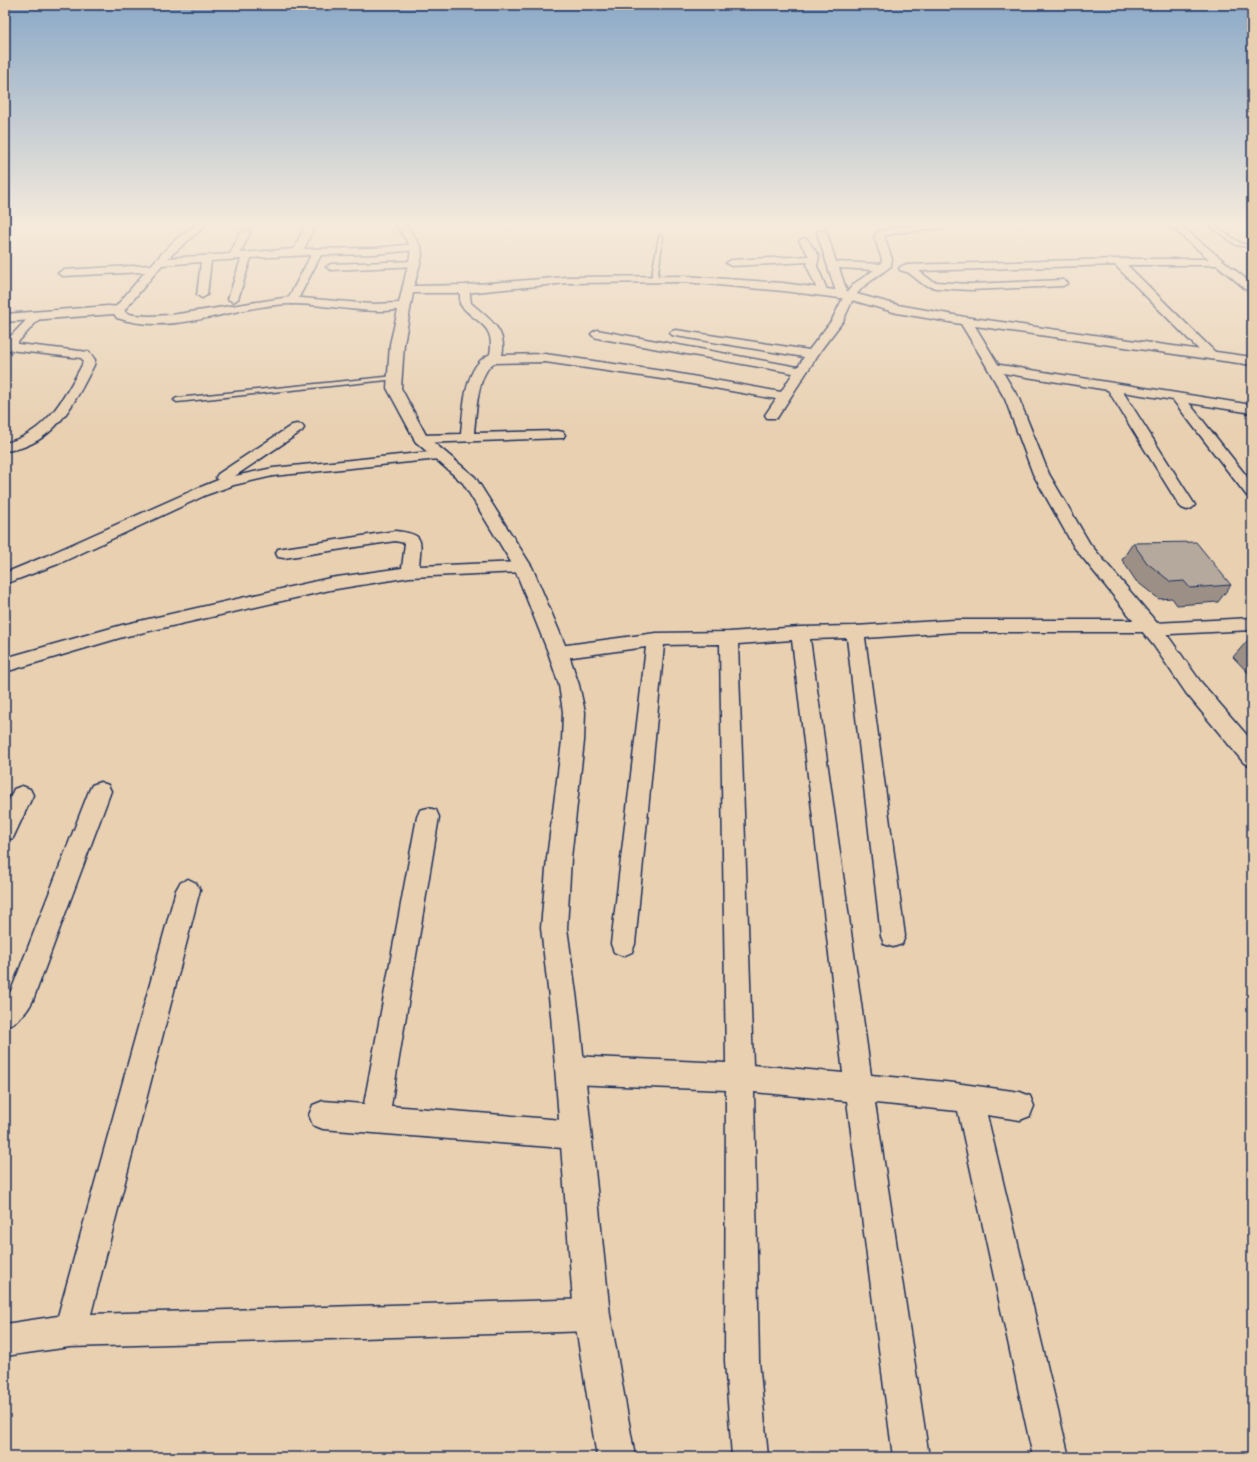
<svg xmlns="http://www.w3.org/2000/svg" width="1257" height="1462" font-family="'Playpen Sans',sans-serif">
	<rect width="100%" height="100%" fill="#e8d0b1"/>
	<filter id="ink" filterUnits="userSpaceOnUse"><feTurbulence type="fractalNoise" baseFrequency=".025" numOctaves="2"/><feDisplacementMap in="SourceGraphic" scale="8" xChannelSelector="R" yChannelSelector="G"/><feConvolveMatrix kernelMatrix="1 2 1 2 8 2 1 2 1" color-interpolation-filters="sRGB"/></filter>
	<g filter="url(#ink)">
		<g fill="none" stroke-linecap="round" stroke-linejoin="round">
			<!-- lane casing -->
			<g stroke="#1b2f5e" stroke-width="3">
				<g id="lane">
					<path d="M1209,225H1214L1240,243L1252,246V248L1236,245Z"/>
					<path d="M661,236L663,237L657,280L654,282L651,280L659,237Z"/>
					<path d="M395,376L397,377V379L177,402L174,400L177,398Z"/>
				</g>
			</g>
			<!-- street casing -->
			<g stroke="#1b2f5e" stroke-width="3">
				<g id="street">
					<path d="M195,225H206L168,258L230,254L240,233L245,230L250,233L240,253L294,249L305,225H315L304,249L375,248L416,244L421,247L416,250L375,254L321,255L297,301L292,304L287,301L311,255L251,258L238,299L233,302L228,299L241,259L211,261L207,295L202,298L197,295L201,262L162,265L123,312L119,313L113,310L145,272L63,276L58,273L63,270L151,265L174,241Z"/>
					<path d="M914,225H947L942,228L896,233L884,236L892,259L891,266L863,287L854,297L843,321L823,347L777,418H767L765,415L776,399L669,380L545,362L494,363C477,373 476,415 474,433L558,431L563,432L565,435L563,438L421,443L416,442L414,439L416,436L421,435L461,434C463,413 464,377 480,361C483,358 487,356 490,354C496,323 474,323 460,304V289L461,287H469L471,303C488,318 508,330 502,355L545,354L669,372L781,392L793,373L597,338L593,336L591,334L593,332L597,330L798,367L804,357L676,336L672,335L670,333L672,331L676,330L809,350L832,320L843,298L838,297L837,295L817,233L819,231H825L827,233L836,262L881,264L882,259L874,237L878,232L895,227ZM839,268L874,270L855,283L847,292Z"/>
					<path d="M1169,225H1180L1252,284V292L1248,291L1217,265H1127L1215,352L1217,355L1215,358H1207L1115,265L919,271L932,281L936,282L970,284L1063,280L1068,283L1063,286L970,290L936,288L924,285L909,273L900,270L899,268L904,265L1118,259H1209Z"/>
					<path d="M804,238L807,239L819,256L817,266L828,292L827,294L823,295L818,292L807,266L808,262L731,266L726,263L731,260L809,256L799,241Z"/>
					<path d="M414,261L419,264L418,266L331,270L326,267L331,264Z"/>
					<path d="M36,313L40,314L42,316L18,342V344L89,352L95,360L94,365C78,396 61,433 26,446C19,449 12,450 5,451V443C45,434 64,399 82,365L83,360L81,358L9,350L6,342L8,339L32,314Z"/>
					<path d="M994,364L1252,405V413L1189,403L1252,483V498L1247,496L1173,400L1123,392L1195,505L1192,508L1187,510L1182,508L1179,505L1108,390L990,371L988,368L990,365Z"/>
					<path d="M297,424L302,425L304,428L302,431L235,476L273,468L439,451L444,452L446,455L444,458L439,459L273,476L234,485L206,495L58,564L5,584V573L46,556L196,489L218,480L216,477L218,474L292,425Z"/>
					<path d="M395,531C426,534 421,540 419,566L523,562L529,563L531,567L529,571L523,572L410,577L330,590L123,637L5,672V658L122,625L330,578L402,568L405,543L395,541L284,558L278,557L276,553L278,549L284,548Z"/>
					<path d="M1252,618V630L1150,635L1143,632H955L865,638L905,936L902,944L893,947L884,944L881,936L847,638L810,639L871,1075L955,1083L1020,1092L1030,1096L1034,1106L1030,1116L1020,1120L987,1115L1069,1457H1033L958,1111L875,1103L929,1457H893L847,1101L754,1092L759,1361L768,1457H732L725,1361L726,1090L570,1084L560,1080L556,1070L560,1060L570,1056L726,1063L720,644L664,645L635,944L632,952L623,956L614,952L611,944L646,647L558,659L552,657L549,652L552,647L656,633L729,632L800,627L855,626L955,620H1148L1155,623ZM792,640L843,1073L753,1065L738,644Z"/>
					<path d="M100,782L108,785L111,791L33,1000C27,1013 18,1022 5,1027V996L11,991L89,791L92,785Z"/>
					<path d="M22,786L30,789L33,795L13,838L5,840V808L14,789Z"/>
					<path d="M428,808L436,810L439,817L391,1106L575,1121L585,1125L589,1135L585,1145L575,1149L323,1129L313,1125L309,1115L313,1105L323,1101L364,1104L417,817L420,810Z"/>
					<path d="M188,879L196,883L200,890L91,1314L592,1299L603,1304L608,1315L603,1326L592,1331L70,1347L5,1356V1324L58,1316L176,890L180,883Z"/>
				</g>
			</g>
			<!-- secondary casing -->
			<g stroke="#1b2f5e" stroke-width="3">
				<path id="secondary" d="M396,225H406L421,247L422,256L414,286L465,285L567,277L685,276L783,283L849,292L898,305L965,317L1252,357V365L975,326L1019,399L1049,474L1090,544L1168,636L1200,681L1252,741V766L1244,763L1186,693L1154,646L1074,547L1033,474L1005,399L980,355L961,324L897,313L848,299L783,291L685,282L567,283L465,293H413L404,344L401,388L427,437L475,477L532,567L568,652L579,685L585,712L584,741L571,858L567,928L579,1015L610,1315L635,1457H597L574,1315L551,1015L541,928L547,858L562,741L563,712L559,685L548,652L514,567L463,483L416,442L387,388L390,344L398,310C362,314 327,304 291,304C234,305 174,337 117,318L114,314L5,322V314L108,306L123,307L126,313L134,315L150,316L171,315L290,297L372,304L399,303L410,256L411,247Z"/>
			</g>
			<!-- lane -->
			<use href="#lane" fill="#e8d0b1" fill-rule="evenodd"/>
			<!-- street -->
			<use href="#street" fill="#e8d0b1" fill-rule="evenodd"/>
			<!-- secondary -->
			<use href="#secondary" fill="#e8d0b1" fill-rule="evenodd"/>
		</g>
		<!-- wall -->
		<g fill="#9c9086" stroke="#1b2f5e">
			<path d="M1133,543L1231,585L1218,602L1177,605L1172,598L1159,599L1136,581L1122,560Z"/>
			<path d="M1252,639V677L1233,657L1248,640Z"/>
		</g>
		<!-- building -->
		<g fill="#b5a89c" stroke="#1b2f5e">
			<path d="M1196,542L1231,585L1190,588L1184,581L1171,582L1147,563L1133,543Z"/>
			<path d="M1252,639V644L1248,640Z"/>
		</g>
	</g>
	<!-- sky -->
	<linearGradient id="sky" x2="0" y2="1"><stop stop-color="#8ba9c7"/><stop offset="0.52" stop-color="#f5eadc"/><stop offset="1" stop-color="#f5eadc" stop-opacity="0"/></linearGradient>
	<rect width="1257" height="430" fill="url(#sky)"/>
	<!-- margin -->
	<rect width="1257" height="1462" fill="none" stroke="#e8d0b1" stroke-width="20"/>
	<rect x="10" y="10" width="1237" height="1442" fill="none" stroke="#1b2f5e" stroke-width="1.5" filter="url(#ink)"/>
</svg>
